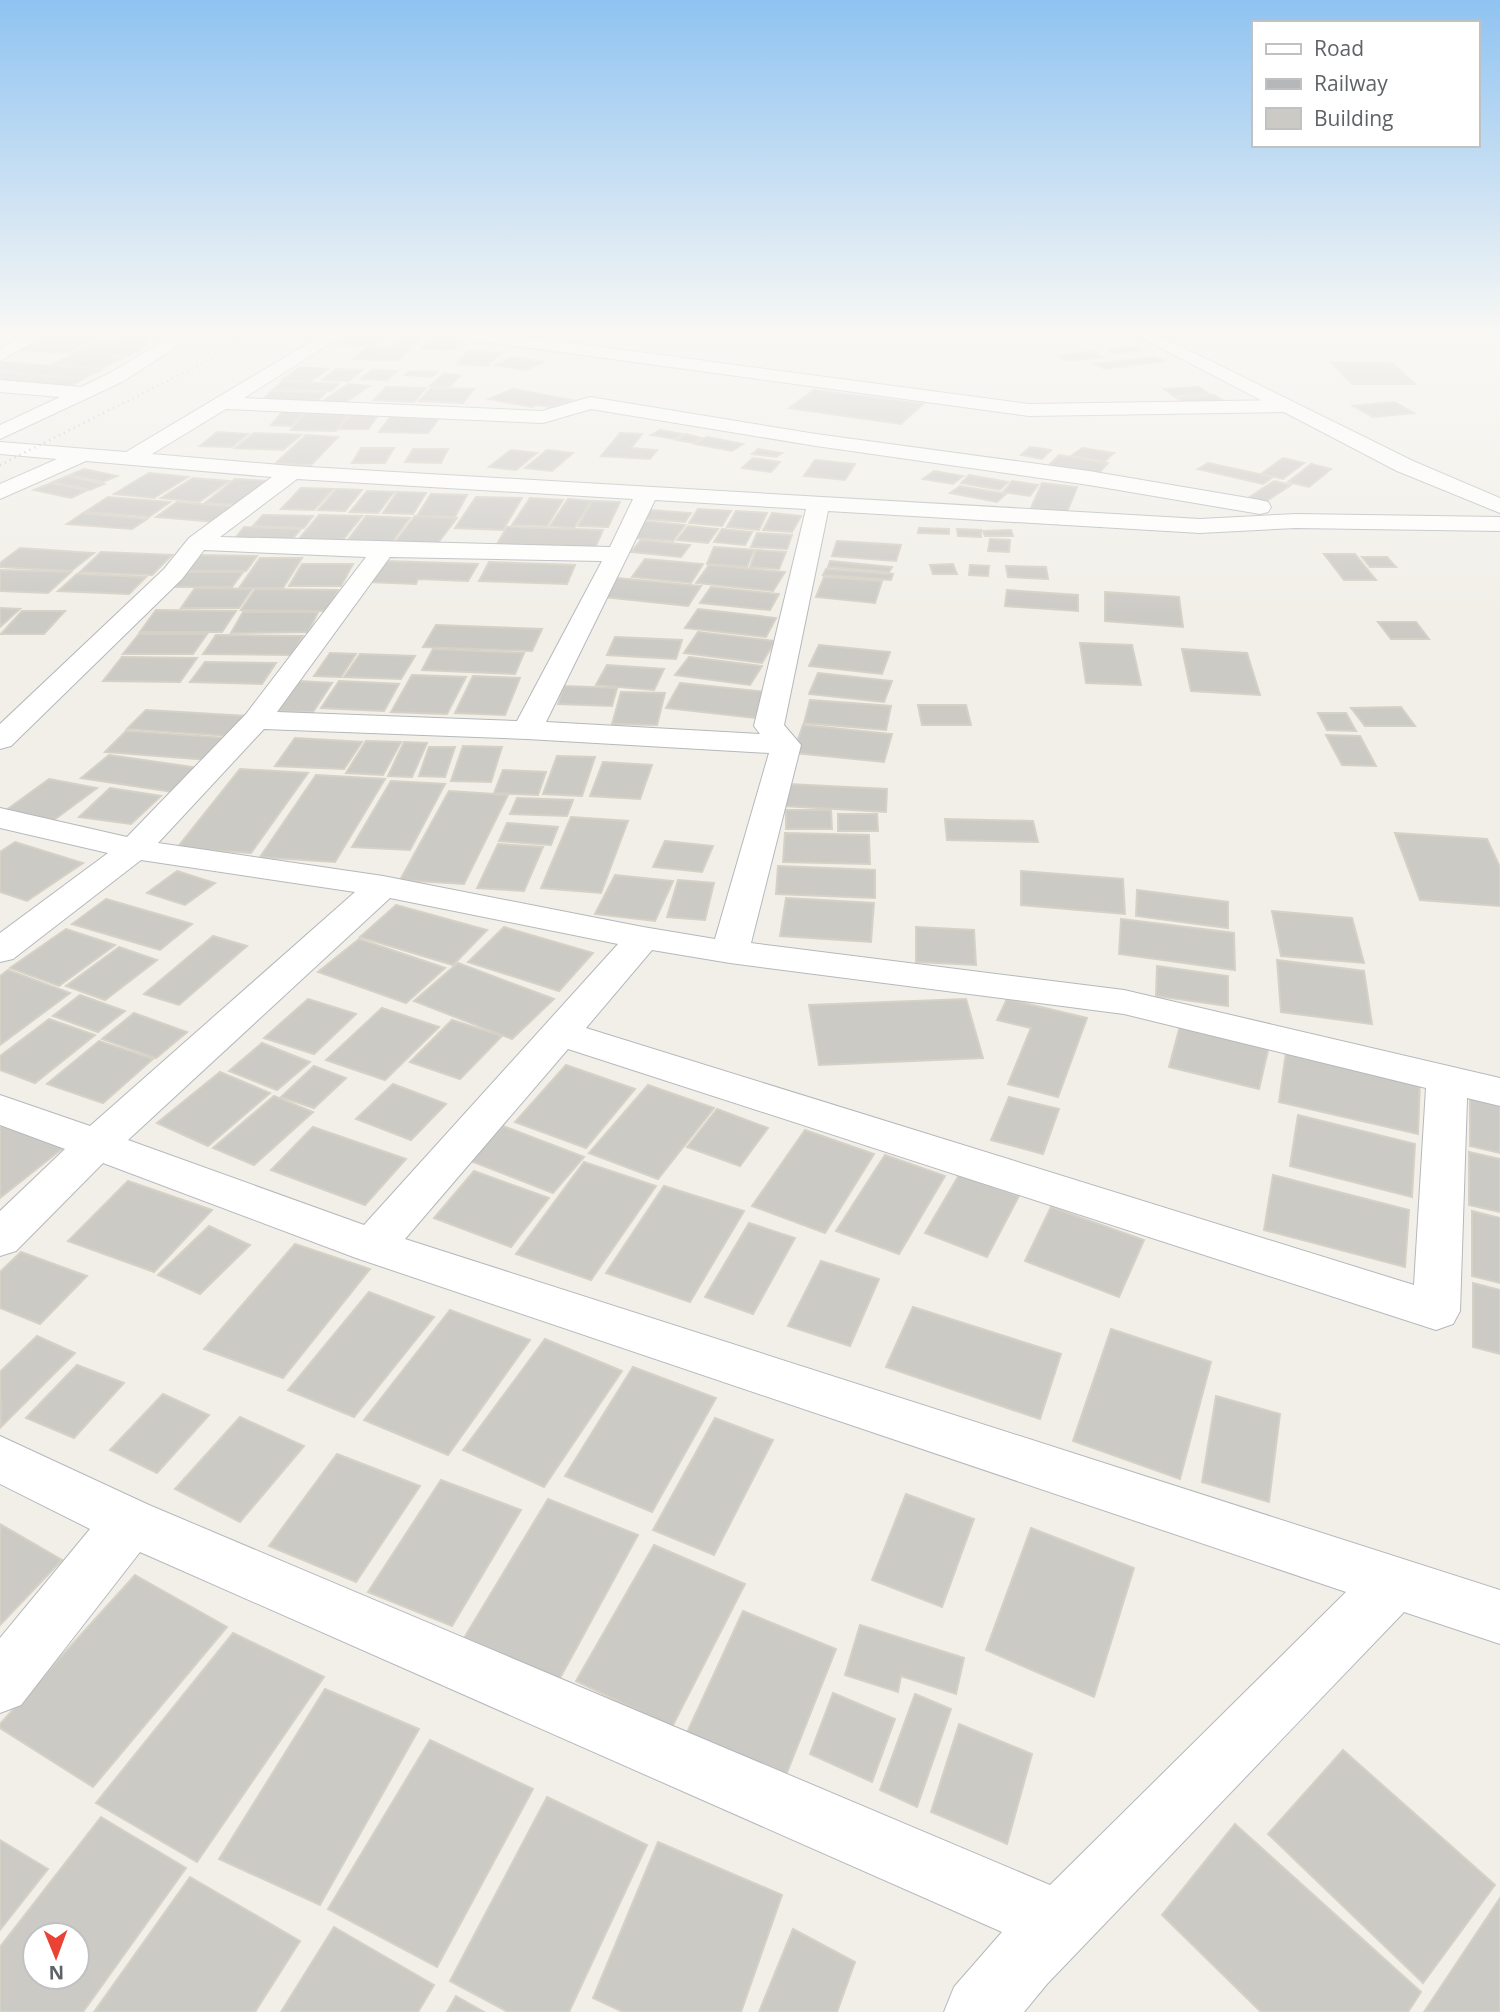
<svg xmlns="http://www.w3.org/2000/svg" width="1500" height="2012" font-family="'Open Sans',sans-serif">
	<rect width="100%" height="100%" fill="#f1efe8"/>
	<!-- building -->
	<g fill="#cccac5" stroke="#d6d1c6" stroke-width="2" fill-rule="evenodd">
		<path d="M51,334H102L86,342L41,339Z"/>
		<path d="M350,334H356L387,335L381,340L344,339Z"/>
		<path d="M129,335H157L144,344H116Z"/>
		<path d="M402,336H423L412,347L390,346Z"/>
		<path d="M430,339L462,340L453,350L421,349Z"/>
		<path d="M39,340L86,343L66,353L20,350Z"/>
		<path d="M343,340L381,341L375,346L338,345Z"/>
		<path d="M92,343L145,346L128,356L73,353Z"/>
		<path d="M367,347L411,349L397,361L353,359Z"/>
		<path d="M1137,347L1143,350L1114,353L1108,350Z"/>
		<path d="M468,351L500,353L488,366L456,364Z"/>
		<path d="M1092,351L1103,357L1068,361L1058,356Z"/>
		<path d="M74,354L122,358L102,368L53,364Z"/>
		<path d="M513,357L544,362L526,370L495,365Z"/>
		<path d="M1154,357L1164,361L1105,369L1095,364Z"/>
		<path d="M3,362L101,370L84,378L0,371V363Z"/>
		<path d="M1331,362L1392,363L1415,384H1352Z"/>
		<path d="M300,367L328,369L311,381L282,380Z"/>
		<path d="M336,369L362,370L349,381L322,380Z"/>
		<path d="M372,370L398,371L387,380L361,379Z"/>
		<path d="M410,371L437,372L432,377L405,375Z"/>
		<path d="M0,372L34,376L14,386L0,385Z"/>
		<path d="M443,374L461,375L449,387L430,386Z"/>
		<path d="M35,376L83,379L62,391L15,387Z"/>
		<path d="M282,382L339,384L331,391L274,389Z"/>
		<path d="M348,384L369,386L342,405L320,403Z"/>
		<path d="M386,387L426,388L414,402L374,400Z"/>
		<path d="M1199,387L1209,394L1174,396L1164,389Z"/>
		<path d="M431,388L474,389L463,403L419,401Z"/>
		<path d="M513,389L572,400L551,407L537,405L532,407L489,399Z"/>
		<path d="M814,390L923,404L901,424L789,408Z"/>
		<path d="M271,391L325,393L317,401L263,399Z"/>
		<path d="M1214,395L1226,402L1189,406L1177,398Z"/>
		<path d="M1394,402L1414,413L1373,417L1353,406Z"/>
		<path d="M284,410L305,411L291,426L271,425Z"/>
		<path d="M304,413H349L336,431L291,430Z"/>
		<path d="M351,414H379L368,429H339Z"/>
		<path d="M391,416L440,417L428,433L379,432Z"/>
		<path d="M660,430L682,434L674,439L651,435Z"/>
		<path d="M217,432L248,434L232,447L200,446Z"/>
		<path d="M254,433L301,435L283,450L235,448Z"/>
		<path d="M620,433L642,434L631,448L657,450L650,459L601,456Z"/>
		<path d="M686,434L702,438L693,443L676,440Z"/>
		<path d="M306,435L338,437L311,465L276,463Z"/>
		<path d="M707,437L743,444L732,451L695,444Z"/>
		<path d="M1030,447L1051,450L1042,459L1021,455Z"/>
		<path d="M361,448H394L385,463H352Z"/>
		<path d="M1082,448L1114,453L1104,462L1071,456Z"/>
		<path d="M413,449H448L441,463L405,462Z"/>
		<path d="M758,449L782,453L776,457L752,454Z"/>
		<path d="M511,450L537,453L516,470L489,467Z"/>
		<path d="M547,450L573,453L552,471L525,468Z"/>
		<path d="M1059,455L1108,463L1099,473L1049,465Z"/>
		<path d="M753,458L780,462L771,472L742,468Z"/>
		<path d="M1283,458L1304,463L1283,479L1261,474Z"/>
		<path d="M815,460L855,464L845,480L804,476Z"/>
		<path d="M1208,463L1273,477L1263,484L1198,469Z"/>
		<path d="M1311,464L1331,469L1309,487L1288,482Z"/>
		<path d="M84,469L117,476L103,482L70,475Z"/>
		<path d="M934,471L963,476L953,484L923,479Z"/>
		<path d="M149,473L188,477L154,498L114,494Z"/>
		<path d="M969,475L1008,482L1000,490L961,483Z"/>
		<path d="M67,476L104,484L90,490L53,482Z"/>
		<path d="M193,478L229,481L199,502L161,498Z"/>
		<path d="M235,479L269,481L240,505L205,503Z"/>
		<path d="M1012,481L1038,485L1030,496L1003,492Z"/>
		<path d="M1274,481L1291,485L1262,504L1245,500Z"/>
		<path d="M51,483L88,490L71,498L34,490Z"/>
		<path d="M1042,483L1077,487L1067,512L1031,508Z"/>
		<path d="M960,486L1006,494L997,502L950,493Z"/>
		<path d="M301,488L333,489L314,510L281,509Z"/>
		<path d="M336,489L362,490L345,511L318,510Z"/>
		<path d="M367,491L394,492L378,513L350,512Z"/>
		<path d="M397,492L426,493L413,514L383,513Z"/>
		<path d="M431,494L467,495L455,517L417,516Z"/>
		<path d="M108,497L170,502L149,517L85,512Z"/>
		<path d="M476,497L522,498L503,530L455,528Z"/>
		<path d="M530,498L563,500L547,526L512,525Z"/>
		<path d="M568,499L591,501L574,528L550,526Z"/>
		<path d="M592,501L620,502L608,527L578,526Z"/>
		<path d="M177,502L237,507L217,522L156,517Z"/>
		<path d="M698,509L731,511L722,526L689,523Z"/>
		<path d="M650,510L691,513L685,522L644,519Z"/>
		<path d="M736,511L767,513L759,530L727,527Z"/>
		<path d="M83,513L147,519L132,529L67,524Z"/>
		<path d="M772,513L801,516L792,532L763,530Z"/>
		<path d="M263,515L313,516L304,528L253,526Z"/>
		<path d="M319,515L362,516L342,541L298,540Z"/>
		<path d="M366,516L410,518L392,542L347,541Z"/>
		<path d="M415,516L457,518L437,544L395,542Z"/>
		<path d="M644,521L685,525L673,541L632,538Z"/>
		<path d="M688,526L718,529L708,543L677,540Z"/>
		<path d="M244,527L301,529L290,542L233,541Z"/>
		<path d="M507,527L603,530L595,548L497,544Z"/>
		<path d="M919,528L949,529V534L918,533Z"/>
		<path d="M722,529L752,532L745,545L714,542Z"/>
		<path d="M957,529L981,530V537L958,536Z"/>
		<path d="M1011,530L1013,536H985L983,531Z"/>
		<path d="M757,533L792,535L787,549L751,547Z"/>
		<path d="M990,539L1010,540L1009,552L988,551Z"/>
		<path d="M641,540L690,545L681,557L631,552Z"/>
		<path d="M837,541L901,545L896,561L832,556Z"/>
		<path d="M714,547L754,550L747,567L707,564Z"/>
		<path d="M20,548L94,553L71,571L0,567V563Z"/>
		<path d="M756,550L786,552L779,569L750,567Z"/>
		<path d="M101,552L172,555L152,575L80,572Z"/>
		<path d="M1324,554H1355L1376,580H1344Z"/>
		<path d="M197,555L257,556L246,571H185Z"/>
		<path d="M1362,557H1387L1396,567H1370Z"/>
		<path d="M260,558H302L283,588H239Z"/>
		<path d="M645,559L703,564L691,583L632,577Z"/>
		<path d="M385,561L478,564L468,581L418,579L416,584L370,582Z"/>
		<path d="M830,561L892,567L889,572L828,567Z"/>
		<path d="M489,562L575,565L567,584L479,581Z"/>
		<path d="M302,564H353L341,586H289Z"/>
		<path d="M953,564L957,574H933L930,565Z"/>
		<path d="M709,565L785,572L773,591L696,583Z"/>
		<path d="M970,565L989,566L988,576L969,575Z"/>
		<path d="M1006,566L1046,567L1048,579L1008,577Z"/>
		<path d="M826,569L893,574L891,580L823,575Z"/>
		<path d="M0,570L71,572L48,593L0,591Z"/>
		<path d="M184,572H243L232,587H173Z"/>
		<path d="M77,574L146,577L129,594L58,591Z"/>
		<path d="M824,577L882,581L875,603L816,597Z"/>
		<path d="M617,578L701,586L688,606L603,597Z"/>
		<path d="M711,587L779,594L770,610L700,603Z"/>
		<path d="M195,588L252,589L239,608H181Z"/>
		<path d="M255,589L338,590L327,611L241,610Z"/>
		<path d="M1007,590L1078,595V611L1005,606Z"/>
		<path d="M1105,592L1179,597L1183,627L1105,621Z"/>
		<path d="M0,608L20,609L0,627Z"/>
		<path d="M698,609L776,618L766,637L685,628Z"/>
		<path d="M156,610L236,611L222,632H140Z"/>
		<path d="M22,611H65L44,634H1Z"/>
		<path d="M243,612H318L308,632L231,633Z"/>
		<path d="M1378,622H1416L1429,639H1391Z"/>
		<path d="M436,625L542,629L532,651L423,647Z"/>
		<path d="M698,632L775,641L762,663L684,653Z"/>
		<path d="M139,634H207L193,654H123Z"/>
		<path d="M216,635L303,636L292,655L203,654Z"/>
		<path d="M615,637L682,640L676,659L607,655Z"/>
		<path d="M1080,643L1132,645L1141,685L1086,683Z"/>
		<path d="M819,645L890,652L882,674L809,666Z"/>
		<path d="M433,649L524,653L515,674L422,670Z"/>
		<path d="M1182,649L1247,653L1260,695L1191,691Z"/>
		<path d="M330,653L356,654L341,677L314,676Z"/>
		<path d="M360,654L415,656L401,679L344,677Z"/>
		<path d="M122,657L197,658L180,682L103,681Z"/>
		<path d="M689,657L762,666L750,685L675,675Z"/>
		<path d="M205,662L276,663L262,684L190,682Z"/>
		<path d="M607,665L664,669L654,690L596,685Z"/>
		<path d="M818,673L892,681L884,702L809,694Z"/>
		<path d="M412,675L466,677L447,714L391,712Z"/>
		<path d="M473,676L520,678L505,715L455,713Z"/>
		<path d="M298,681L332,683L313,712L278,711Z"/>
		<path d="M339,681L399,684L384,711L321,708Z"/>
		<path d="M680,683L767,692L755,718L666,708Z"/>
		<path d="M564,686L617,688L612,706L558,704Z"/>
		<path d="M621,692L665,693L657,725L612,724Z"/>
		<path d="M810,700L891,706L886,730L804,723Z"/>
		<path d="M918,705H966L971,725H922Z"/>
		<path d="M1401,707L1415,726H1365L1351,708Z"/>
		<path d="M146,710L246,716L229,736L127,729Z"/>
		<path d="M1318,713H1346L1356,731L1327,730Z"/>
		<path d="M803,725L892,734L884,762L793,753Z"/>
		<path d="M126,731L228,738L209,760L105,752Z"/>
		<path d="M1326,735L1360,736L1376,766L1342,765Z"/>
		<path d="M295,738L362,742L344,769L275,766Z"/>
		<path d="M366,741L401,742L383,775L346,773Z"/>
		<path d="M404,742L427,743L412,777L388,776Z"/>
		<path d="M463,746L502,747L491,782L451,781Z"/>
		<path d="M429,747H455L445,777L419,776Z"/>
		<path d="M109,755L199,768L173,792L81,778Z"/>
		<path d="M557,756L595,757L582,796L543,794Z"/>
		<path d="M603,762L652,765L640,799L590,796Z"/>
		<path d="M240,769L308,773L251,853L177,848Z"/>
		<path d="M503,770L546,772L538,795L494,793Z"/>
		<path d="M316,775L385,779L335,862L260,857Z"/>
		<path d="M49,779L97,788L54,820L5,811Z"/>
		<path d="M391,781L445,784L410,850L352,847Z"/>
		<path d="M788,784L887,789L886,812L784,806Z"/>
		<path d="M110,788L161,796L131,824L79,817Z"/>
		<path d="M449,791L508,795L464,884L400,880Z"/>
		<path d="M517,798L573,800L567,816L510,814Z"/>
		<path d="M786,810H831L832,829H786Z"/>
		<path d="M838,814H877L878,831H838Z"/>
		<path d="M571,817L628,821L601,893L541,888Z"/>
		<path d="M945,819L1033,821L1038,842L947,840Z"/>
		<path d="M507,823L558,827L551,845L499,841Z"/>
		<path d="M785,833L869,835L870,864L783,862Z"/>
		<path d="M1395,833L1487,839L1500,867V906L1420,900Z"/>
		<path d="M665,841L713,846L702,872L653,867Z"/>
		<path d="M15,842L83,863L27,901L0,892V852Z"/>
		<path d="M498,844L543,847L524,891L477,888Z"/>
		<path d="M778,866L875,870V898L776,894Z"/>
		<path d="M177,871L215,883L185,905L147,893Z"/>
		<path d="M1021,871L1123,879L1125,914L1021,905Z"/>
		<path d="M615,875L673,881L655,921L595,914Z"/>
		<path d="M678,880L714,883L705,920L667,917Z"/>
		<path d="M1137,890L1228,902V928L1136,916Z"/>
		<path d="M786,898L874,903L871,942L780,936Z"/>
		<path d="M106,899L192,924L160,950L72,924Z"/>
		<path d="M396,905L487,930L453,965L360,937Z"/>
		<path d="M1272,911L1352,918L1364,963L1281,956Z"/>
		<path d="M1121,919L1234,933L1235,970L1119,954Z"/>
		<path d="M504,927L593,953L559,991L468,962Z"/>
		<path d="M916,927L974,930L976,965L916,962Z"/>
		<path d="M66,929L115,945L59,986L10,968Z"/>
		<path d="M213,936L247,946L179,1005L144,994Z"/>
		<path d="M359,939L445,968L406,1003L318,972Z"/>
		<path d="M119,947L157,960L105,1000L66,986Z"/>
		<path d="M1277,960L1364,971L1372,1024L1281,1012Z"/>
		<path d="M458,963L554,999L512,1039L414,1001Z"/>
		<path d="M1157,966L1228,976V1006L1156,996Z"/>
		<path d="M8,970L70,993L0,1045V976Z"/>
		<path d="M80,995L125,1011L98,1032L53,1016Z"/>
		<path d="M308,999L356,1014L314,1054L264,1038Z"/>
		<path d="M966,999L983,1058L819,1065L809,1005Z"/>
		<path d="M1007,999L1087,1018L1058,1097L1008,1084L1031,1028L997,1020Z"/>
		<path d="M382,1008L439,1027L385,1080L326,1060Z"/>
		<path d="M134,1013L187,1032L156,1058L102,1039Z"/>
		<path d="M49,1019L95,1035L35,1083L0,1070V1056Z"/>
		<path d="M452,1020L502,1036L460,1079L410,1062Z"/>
		<path d="M1180,1026L1269,1046L1259,1089L1169,1067Z"/>
		<path d="M99,1041L153,1059L103,1103L47,1084Z"/>
		<path d="M262,1043L310,1062L277,1090L229,1071Z"/>
		<path d="M1286,1052L1420,1081L1418,1134L1279,1102Z"/>
		<path d="M566,1065L635,1089L586,1148L515,1122Z"/>
		<path d="M314,1066L346,1078L314,1108L281,1097Z"/>
		<path d="M220,1072L270,1093L208,1146L157,1123Z"/>
		<path d="M393,1084L446,1104L411,1140L356,1119Z"/>
		<path d="M648,1085L714,1108L658,1179L589,1153Z"/>
		<path d="M1470,1095L1500,1101V1153L1470,1146Z"/>
		<path d="M274,1096L313,1112L254,1165L213,1148Z"/>
		<path d="M1009,1097L1059,1109L1043,1154L991,1140Z"/>
		<path d="M717,1109L768,1128L740,1166L687,1147Z"/>
		<path d="M1298,1115L1415,1144L1412,1197L1290,1166Z"/>
		<path d="M0,1123L63,1148L0,1198Z"/>
		<path d="M503,1126L584,1157L553,1193L471,1161Z"/>
		<path d="M313,1127L406,1159L365,1205L271,1170Z"/>
		<path d="M805,1130L874,1154L825,1233L752,1206Z"/>
		<path d="M1469,1152L1500,1159V1212L1469,1205Z"/>
		<path d="M885,1155L945,1176L899,1254L836,1231Z"/>
		<path d="M584,1162L656,1186L591,1280L516,1254Z"/>
		<path d="M474,1171L549,1198L511,1247L434,1218Z"/>
		<path d="M959,1175L1019,1196L987,1257L925,1233Z"/>
		<path d="M1273,1175L1409,1210L1405,1267L1264,1230Z"/>
		<path d="M128,1181L212,1210L154,1272L68,1241Z"/>
		<path d="M664,1186L744,1211L690,1302L606,1273Z"/>
		<path d="M1051,1207L1144,1240L1119,1297L1025,1261Z"/>
		<path d="M1472,1211L1500,1218V1283L1472,1276Z"/>
		<path d="M749,1223L795,1238L753,1314L705,1297Z"/>
		<path d="M209,1226L250,1245L200,1294L158,1275Z"/>
		<path d="M295,1244L370,1269L283,1378L204,1349Z"/>
		<path d="M21,1252L87,1276L40,1324L0,1308V1272Z"/>
		<path d="M821,1261L879,1279L850,1346L788,1326Z"/>
		<path d="M1473,1283L1500,1290V1354L1473,1347Z"/>
		<path d="M369,1292L434,1317L354,1417L288,1390Z"/>
		<path d="M913,1307L1061,1354L1040,1419L886,1367Z"/>
		<path d="M450,1310L530,1340L448,1455L364,1420Z"/>
		<path d="M1111,1329L1211,1362L1180,1479L1073,1441Z"/>
		<path d="M37,1336L75,1353L1,1427L0,1372Z"/>
		<path d="M545,1339L622,1371L544,1487L463,1450Z"/>
		<path d="M77,1365L124,1383L74,1438L26,1418Z"/>
		<path d="M633,1367L716,1398L652,1512L565,1476Z"/>
		<path d="M163,1394L209,1415L157,1473L110,1450Z"/>
		<path d="M1216,1396L1280,1414L1269,1502L1202,1482Z"/>
		<path d="M240,1417L304,1446L240,1522L175,1489Z"/>
		<path d="M715,1418L773,1440L714,1555L653,1530Z"/>
		<path d="M337,1454L420,1486L356,1582L269,1546Z"/>
		<path d="M441,1480L521,1510L452,1626L368,1592Z"/>
		<path d="M906,1494L974,1519L942,1607L872,1580Z"/>
		<path d="M548,1499L638,1535L559,1680L464,1638Z"/>
		<path d="M0,1524L62,1560L0,1625Z"/>
		<path d="M1031,1528L1134,1568L1094,1697L986,1650Z"/>
		<path d="M654,1545L745,1584L672,1727L576,1681Z"/>
		<path d="M135,1575L227,1627L93,1787L0,1728V1724Z"/>
		<path d="M743,1611L836,1649L784,1780L685,1737Z"/>
		<path d="M860,1625L964,1658L956,1694L901,1676L898,1692L845,1675Z"/>
		<path d="M233,1633L324,1677L197,1862L96,1803Z"/>
		<path d="M325,1689L419,1729L320,1905L219,1859Z"/>
		<path d="M833,1693L895,1719L872,1782L810,1754Z"/>
		<path d="M915,1694L951,1709L917,1807L880,1790Z"/>
		<path d="M959,1724L1032,1754L1007,1844L931,1812Z"/>
		<path d="M430,1740L533,1789L437,1967L328,1909Z"/>
		<path d="M1343,1750L1495,1885L1423,1983L1268,1834Z"/>
		<path d="M547,1797L647,1845L569,2012H508L450,1981Z"/>
		<path d="M101,1817L186,1868L83,2012H0V1947ZM35,1935H77V1977H35Z"/>
		<path d="M1235,1824L1421,1992L1408,2012H1261L1162,1915Z"/>
		<path d="M0,1840L48,1869L0,1930Z"/>
		<path d="M658,1842L782,1895L741,2012H623L593,1998Z"/>
		<path d="M190,1877L300,1941L255,2012H94Z"/>
		<path d="M1500,1898V2012H1424Z"/>
		<path d="M334,1927L434,1985L418,2012H281Z"/>
		<path d="M793,1929L855,1962L837,2012H759Z"/>
		<path d="M456,1996L484,2012H447Z"/>
	</g>
	<g fill="none" stroke-linecap="round" stroke-linejoin="round">
		<!-- minor casing -->
		<g stroke="#b5b8bc" stroke-width="2">
			<g id="minor">
				<path d="M26,334H48L0,361V349Z"/>
				<path d="M176,334H197L122,382L0,439V425L60,397L0,392V380L81,387L108,374Z"/>
				<path d="M324,334H345L244,398L542,411L590,397L816,434L1089,471L1260,500L1268,502L1271,507L1268,512L1260,514L1089,485L816,446L591,409L543,423L226,409L152,454L292,466L1200,519L1296,514L1500,517V531L1296,528L1200,533L828,511L784,725L801,745L751,943L1124,990L1500,1078V1106L1467,1098L1460,1311L1453,1324L1436,1330L568,1049L405,1239L1500,1590V1644L1404,1612L1047,1984L1024,2012H944L954,1987L1002,1932L140,1552L21,1705L0,1713V1638L90,1529L0,1484V1436L149,1505L1050,1885L1346,1592L356,1258L103,1163L16,1251L0,1256V1211L65,1149L0,1125V1095L90,1126L355,892L141,860L13,959L0,962V933L108,853L0,828V808L127,837L246,714L366,557L204,550L182,579L11,746L0,749V724L164,569L189,538L272,477L86,461L0,499V484L57,459L0,454V442L126,452ZM297,479L633,499L610,547L220,537ZM655,500L806,509L754,726L760,734L546,722ZM390,557L602,561L517,721L277,712ZM264,729L527,739L769,753L715,939L643,927L383,876L158,843ZM390,898L618,944L364,1225L128,1140ZM652,950L730,963L1124,1014L1426,1088L1414,1285L586,1028Z"/>
				<path d="M456,334H504L1029,404L1284,400L1294,406L1284,412L1029,416L465,339Z"/>
			</g>
		</g>
		<!-- secondary casing -->
		<g stroke="#b6babf" stroke-width="2">
			<path id="secondary" d="M1134,334H1156L1413,461L1500,498V513L1397,471Z"/>
		</g>
		<!-- minor -->
		<use href="#minor" fill="#fff" fill-rule="evenodd"/>
		<!-- secondary -->
		<use href="#secondary" fill="#fff" fill-rule="evenodd"/>
		<!-- rail -->
		<path stroke="#b6b7b8" stroke-width="2.5" stroke-dasharray="1 4.5" stroke-linecap="butt" d="M0,465L203,363L246,334"/>
	</g>
	<!-- sky -->
	<linearGradient id="sky" x2="0" y2="1"><stop stop-color="#8fc3f1"/><stop offset="0.54" stop-color="#f9f8f5"/><stop offset="1" stop-color="#f9f8f5" stop-opacity="0"/></linearGradient>
	<rect width="1500" height="616" fill="url(#sky)"/>
	<!-- legend -->
	<rect x="1252" y="21" width="228" height="126" fill="#ffffff" stroke="#bfc1c3" stroke-width="2"/>
	<rect x="1266" y="44" width="35" height="10" fill="#ffffff" stroke="#bfc1c3" stroke-width="2"/>
	<text x="1314" y="56" font-size="21" fill="#5f6368">Road</text>
	<rect x="1266" y="79" width="35" height="10" fill="#b6b7b8" stroke="#bfc1c3" stroke-width="2"/>
	<text x="1314" y="91" font-size="21" fill="#5f6368">Railway</text>
	<rect x="1266" y="108" width="35" height="21" fill="#cccac5" stroke="#bfc1c3" stroke-width="2"/>
	<text x="1314" y="126" font-size="21" fill="#5f6368">Building</text>
	<!-- north arrow -->
	<g transform="translate(56 1956) rotate(179)"><circle r="33" fill="#ffffff" stroke="#bfc1c3" stroke-width="2"/>
	<path d="M0-5L12 26L0 18L-12 26Z" fill="#ea4335"/>
	<text y="-10" font-size="19" font-weight="bold" text-anchor="middle" fill="#5f6368">N</text>
	</g>
</svg>
